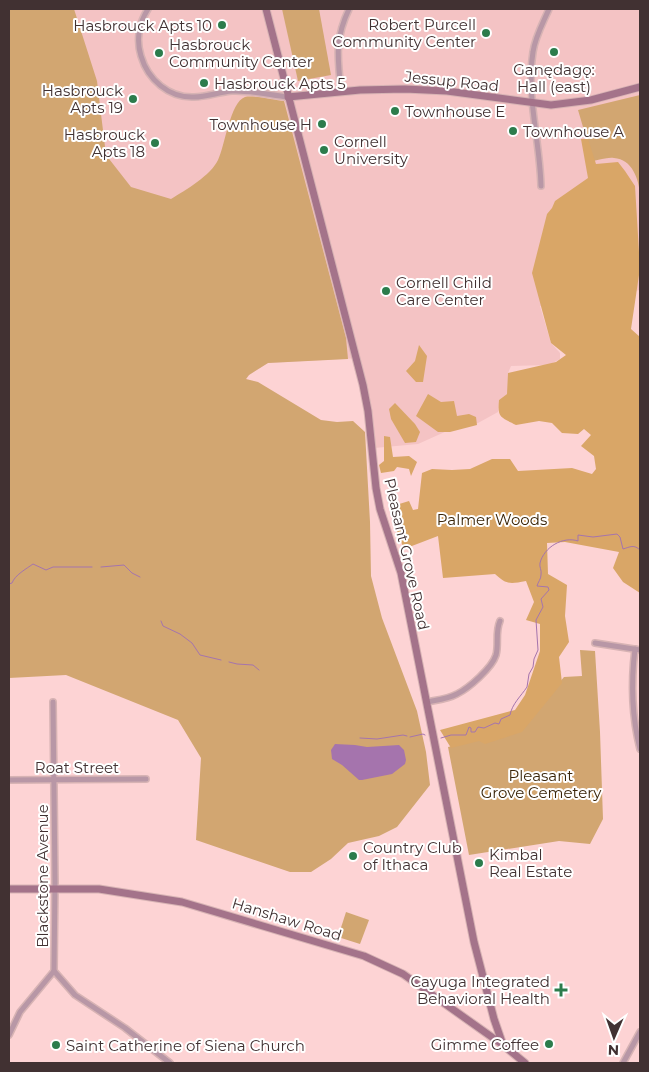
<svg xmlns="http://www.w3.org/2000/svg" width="649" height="1072" font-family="Montserrat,sans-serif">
	<rect width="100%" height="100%" fill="#fdd3d4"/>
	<!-- built -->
	<path fill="#f4c3c4" d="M9,9H640V290L540,306L551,343L560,353V359L549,365L511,366L508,373L509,388L507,394L499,400L498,412L478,423L447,431L418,444L374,448L370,401L359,358L268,363L249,375L246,379Z"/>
	<!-- green -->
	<g fill="#d2a671">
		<path d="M9,9H74L97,81L106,155L131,187L171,199C186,190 211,175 218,160C225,146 230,102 245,97C253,95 275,100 284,101L346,338L348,359L268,363L249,375L246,379L258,382L321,420L337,422L353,421L365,432L370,522L371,576L382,618L417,711L426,752L430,785L397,827L379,836L348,843L331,859L311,872H290L196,840L201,758L178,720L66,675L9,678Z"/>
		<path d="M282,9H319L331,75L298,81Z"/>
		<path d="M640,95V195C639,179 632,159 614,158C607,157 600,160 593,161L578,110Z"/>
		<path d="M580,650L595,651L600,732L603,819L590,844L559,841L469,855L448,747L493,737L543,702L564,677L582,676Z"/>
		<path d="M346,912L369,920L360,944L338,937Z"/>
	</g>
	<!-- forest -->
	<g fill="#d9a667">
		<path d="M581,139H588L596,164L618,162L625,171L635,186L639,252V275L631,329L640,337V593L623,582L613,568L619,552L565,542L547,543L548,574L567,585L565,616L569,642L559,657L562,683L522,732L485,744L479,741L451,748L440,730L515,710L525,695L540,651V624L526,620L534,602L526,581C510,584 507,585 495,574L443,578L438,536L404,549L393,521L396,505L409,501L413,510L418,509L422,473L432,469L452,470L470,469L492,459H510L518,471L572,468L592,474L596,469L594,456L581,446L591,435L584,429L578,434L562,433L552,423L539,421L516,425C501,417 497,418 499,400L507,394L508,373L556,362L566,355L551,343L532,273L547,214L552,208L555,201L588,178Z"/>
		<path d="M419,345L427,356L423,382H416L406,371L415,361Z"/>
		<path d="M428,394L441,402L454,401L457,416L469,414L476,417L477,425L450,432H438L416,416Z"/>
		<path d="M395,403L415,424L420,432L416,442L405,443L391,419L389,409Z"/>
		<path d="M384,436L390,437L393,457L409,456L417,462L411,476L409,469L397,467L394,471L381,473L379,465L384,461Z"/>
	</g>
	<!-- water -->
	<path fill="#a574ad" d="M335,744L355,745L367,747L399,745L404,750L406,760L405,764L392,774L362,780H359L342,765L332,759L331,750Z"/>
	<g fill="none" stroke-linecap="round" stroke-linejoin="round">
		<!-- stream -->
		<g stroke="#a574ad" stroke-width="1">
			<path d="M101,567L124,565L132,573L140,577"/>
			<path d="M9,584L12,583C15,575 26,569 33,564L46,570L53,567H92"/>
			<path d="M161,621L163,626L180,634L192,643L200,655L221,660"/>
			<path d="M229,662L237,664L253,665L259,670"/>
			<path d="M410,737L423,734L425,735"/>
			<path d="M360,738L377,739L403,735L407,736"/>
			<path d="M441,738L451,735H466L469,727L471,728V732H475L478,727L484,728L495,723L499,724L501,719L510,715C512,704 521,696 527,687L529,674L533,667L534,659L538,650L536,620L543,607L541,599L549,590L548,587L537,586C538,582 541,579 541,575C542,570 539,567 540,563C544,547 563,536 578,541V535L593,537L617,534L620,537L623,549C630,547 634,544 640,550"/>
		</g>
		<!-- street casing -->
		<g stroke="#d7b3b4" stroke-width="8">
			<g id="street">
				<path d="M148,9C139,23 136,40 141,56C148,80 169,98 194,97C207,97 219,92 232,91C250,90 270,95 288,97"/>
				<path d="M341,92C338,58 334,41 349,9"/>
				<path d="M541,186C540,141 526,96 533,52C535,37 543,23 549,9"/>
				<path d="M595,643L640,650"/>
				<path d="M635,649C631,681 632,717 640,749"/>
				<path d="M427,702C437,700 448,699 457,694C469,688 492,668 496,655C499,644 495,632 500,621"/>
				<path d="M9,780L146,779"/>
				<path d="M54,971L75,995L125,1028L170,1063"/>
				<path d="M9,1035L20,1012L54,971L55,882L53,702"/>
				<path d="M623,1063L640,1032"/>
			</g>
		</g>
		<!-- secondary casing -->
		<g stroke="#d7b3b4" stroke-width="9">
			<g id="secondary">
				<path d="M266,9L363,385L368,411L376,488L380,509L401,573L474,942L494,1019L503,1045"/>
				<path d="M288,97L360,90L405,89L447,91L551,105L591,100L640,87"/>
				<path d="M9,889H99L182,902L364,956L403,974L503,1045L525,1063"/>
			</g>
		</g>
		<!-- street -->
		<use href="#street" stroke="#b897a6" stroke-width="5"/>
		<!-- secondary -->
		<use href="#secondary" stroke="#a4738a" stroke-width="7"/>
	</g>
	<!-- markers -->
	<g fill="#2c7c4c" stroke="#fff" stroke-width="2">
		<circle cx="222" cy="25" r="5"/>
		<circle cx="486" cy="33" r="5"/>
		<circle cx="554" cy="52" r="5"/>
		<circle cx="159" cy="53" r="5"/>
		<circle cx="204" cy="83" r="5"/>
		<circle cx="133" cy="99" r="5"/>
		<circle cx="395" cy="111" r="5"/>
		<circle cx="322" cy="124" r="5"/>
		<circle cx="513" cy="131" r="5"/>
		<circle cx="155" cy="143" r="5"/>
		<circle cx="324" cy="150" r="5"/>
		<circle cx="386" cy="291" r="5"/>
		<circle cx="353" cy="856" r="5"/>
		<circle cx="479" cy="863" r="5"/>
		<path d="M558.5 982.5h5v5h5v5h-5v5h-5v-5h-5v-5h5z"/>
		<circle cx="549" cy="1044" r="5"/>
		<circle cx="56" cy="1045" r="5"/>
	</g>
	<g text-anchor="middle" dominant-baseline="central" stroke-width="4" stroke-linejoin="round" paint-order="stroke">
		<!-- poi labels -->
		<g font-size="15" fill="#413132" stroke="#fff" text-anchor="start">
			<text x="476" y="24" text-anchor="end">Robert Purcell<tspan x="476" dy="17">Community Center</tspan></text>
			<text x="212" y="25" text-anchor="end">Hasbrouck Apts 10</text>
			<text x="169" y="44">Hasbrouck<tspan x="169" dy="17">Community Center</tspan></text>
			<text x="554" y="69" text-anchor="middle">Ganędagǫ:<tspan x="554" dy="17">Hall (east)</tspan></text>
			<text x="214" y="83">Hasbrouck Apts 5</text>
			<text x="123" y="90" text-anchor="end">Hasbrouck<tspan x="123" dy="17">Apts 19</tspan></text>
			<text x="405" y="111">Townhouse E</text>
			<text x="312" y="124" text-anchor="end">Townhouse H</text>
			<text x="523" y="131">Townhouse A</text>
			<text x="145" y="134" text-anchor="end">Hasbrouck<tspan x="145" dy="17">Apts 18</tspan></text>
			<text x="334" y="141">Cornell<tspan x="334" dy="17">University</tspan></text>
			<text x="396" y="282">Cornell Child<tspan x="396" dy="17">Care Center</tspan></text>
			<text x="363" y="847">Country Club<tspan x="363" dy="17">of Ithaca</tspan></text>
			<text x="489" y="854">Kimbal<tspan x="489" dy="17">Real Estate</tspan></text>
			<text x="550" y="981" text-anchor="end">Cayuga Integrated<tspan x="550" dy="17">Behavioral Health</tspan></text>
			<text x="539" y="1044" text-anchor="end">Gimme Coffee</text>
			<text x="66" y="1045">Saint Catherine of Siena Church</text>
		</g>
		<!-- street labels -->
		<g font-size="15" fill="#413132" stroke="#fff">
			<text transform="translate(452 81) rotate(6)">Jessup Road</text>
			<text transform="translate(407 554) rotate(77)">Pleasant Grove Road</text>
			<text x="77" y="767">Roat Street</text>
			<text transform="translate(42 876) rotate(-90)">Blackstone Avenue</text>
			<text transform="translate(287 919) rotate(17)">Hanshaw Road</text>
		</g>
		<!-- park labels -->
		<g font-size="15" fill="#3a2509" stroke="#fff">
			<text x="492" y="519">Palmer Woods</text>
			<text x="541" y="775">Pleasant<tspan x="541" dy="17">Grove Cemetery</tspan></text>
		</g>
	</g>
	<!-- border -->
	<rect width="649" height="1072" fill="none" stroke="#413132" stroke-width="20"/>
	<!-- north arrow -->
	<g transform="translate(614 1037) rotate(182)" stroke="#ffffff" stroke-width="4" paint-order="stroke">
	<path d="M0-4L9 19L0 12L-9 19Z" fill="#413132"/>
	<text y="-8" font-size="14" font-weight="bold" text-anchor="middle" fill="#413132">N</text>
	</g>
</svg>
